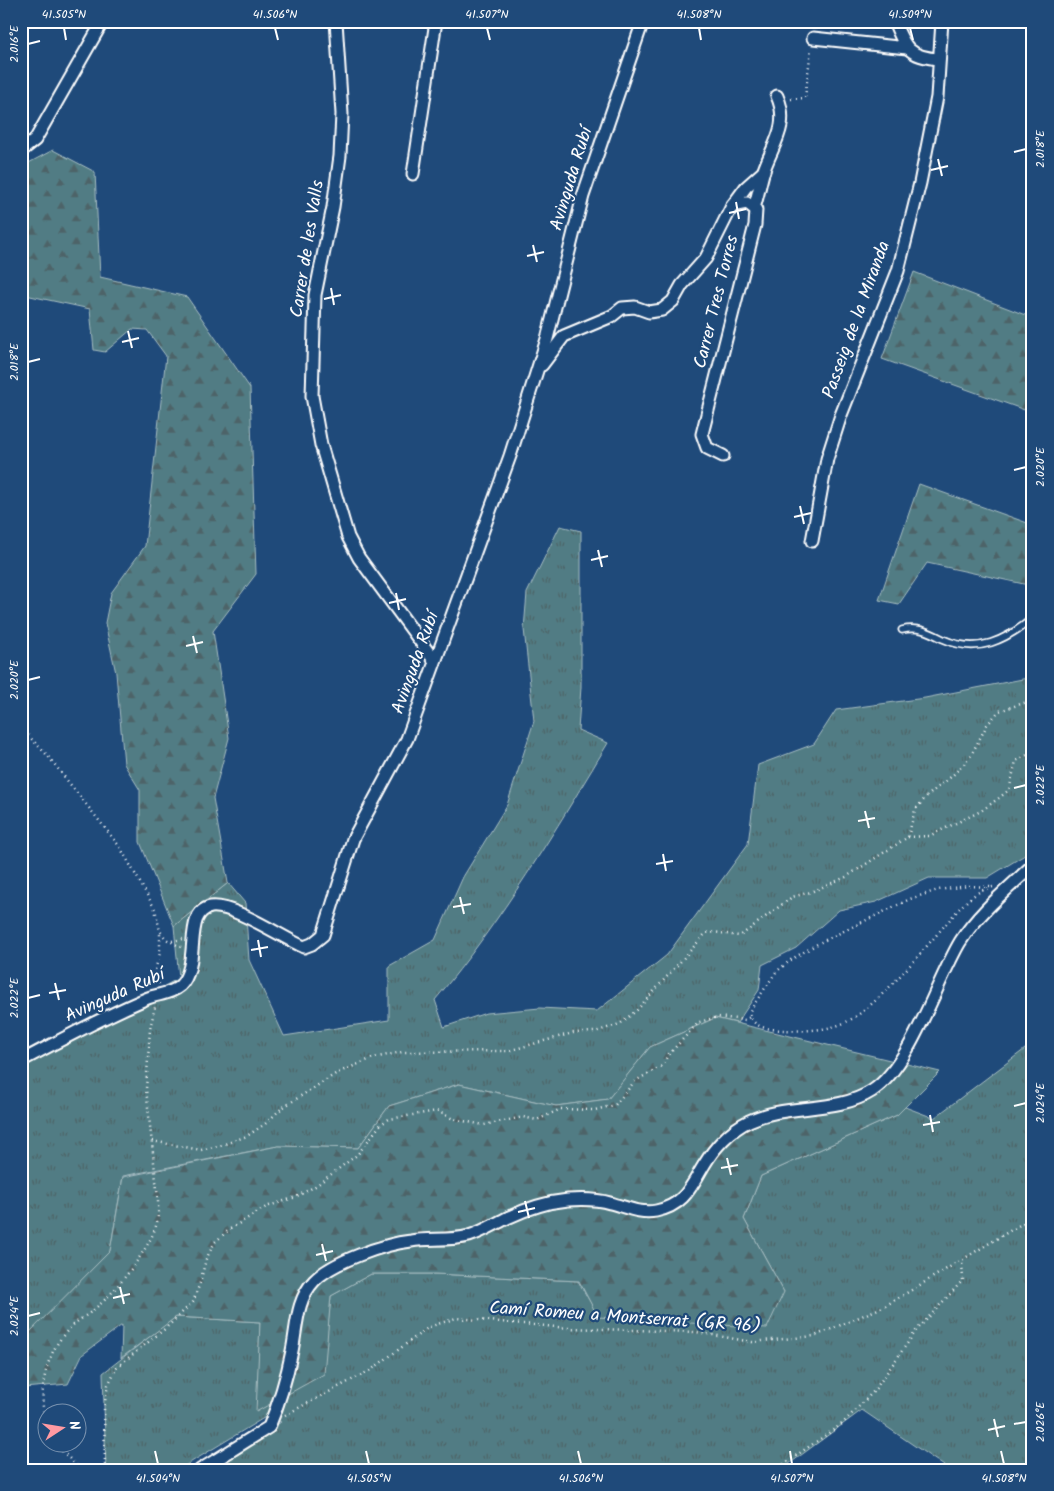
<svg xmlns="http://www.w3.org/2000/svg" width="1054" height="1491" font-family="Kalam,sans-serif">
	<defs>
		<pattern id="grass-tufts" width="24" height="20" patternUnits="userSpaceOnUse" patternTransform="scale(1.25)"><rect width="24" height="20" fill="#517c84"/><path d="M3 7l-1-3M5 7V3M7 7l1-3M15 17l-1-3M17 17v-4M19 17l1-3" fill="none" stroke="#4e6468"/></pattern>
		<pattern id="forest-firs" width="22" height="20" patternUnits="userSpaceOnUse" patternTransform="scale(1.25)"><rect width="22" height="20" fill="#517c84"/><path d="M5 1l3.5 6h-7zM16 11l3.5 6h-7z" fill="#4e6468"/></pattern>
	</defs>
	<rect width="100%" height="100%" fill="#1f4a7a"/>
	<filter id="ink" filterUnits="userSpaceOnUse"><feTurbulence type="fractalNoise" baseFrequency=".02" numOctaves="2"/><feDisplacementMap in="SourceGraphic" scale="10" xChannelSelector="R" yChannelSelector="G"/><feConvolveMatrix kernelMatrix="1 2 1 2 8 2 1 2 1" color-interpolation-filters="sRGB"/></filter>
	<g filter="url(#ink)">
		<!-- grass -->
		<g fill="url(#grass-tufts)" stroke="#a8bec2">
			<path d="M560,526L581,531V687L578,730L608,743C555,831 502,920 435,1000L444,1027L486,1013L540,1008L597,1011L667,955L748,844L758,765L814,744L836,710L925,698L1033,677V850L987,878H929L876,902L839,910L796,948L762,965L759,990L737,1023L715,1018L650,1047L608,1099L556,1106L459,1084L389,1106L358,1148L278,1146L123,1176L110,1251L24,1339L21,1331V1065L179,978L174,926L228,883L245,903L249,960L284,1036L389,1020V966L435,940L463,877L507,805L534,721L524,629L527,593Z"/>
			<path d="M1033,1040V1470H950L862,1410L781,1470H206L281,1422L267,1416L178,1470H106L103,1373L175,1317L260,1322L257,1411L323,1374L331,1296L371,1274H435L578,1281L599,1317L784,1292L744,1219L761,1176L897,1115L905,1107L934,1118L1029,1046Z"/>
		</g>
		<!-- forest -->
		<g fill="url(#forest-firs)" stroke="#a8bec2">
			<path d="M53,150L95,172L100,277L187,297L250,388L256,574L213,631L229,738L213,798L228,883L174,926L140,842V790L124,764L116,673L105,623L111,593L145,546L166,356L147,330L132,329L105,352L94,350L90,309L21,294V167Z"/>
			<path d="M914,272L1033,318V413L882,359Z"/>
			<path d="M919,484L1033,525V586L927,563L899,604L879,600Z"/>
			<path d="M715,1018L940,1072L897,1115L761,1176L744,1219L784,1292L767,1328L598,1317L579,1281L435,1274H371L331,1296L324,1374L256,1412L260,1322L176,1317L121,1358L122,1325L82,1355L68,1384L24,1388V1434L21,1437V1331L24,1338L110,1251L123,1177L278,1146L358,1148L389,1106L459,1084L556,1106L608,1099L650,1047Z"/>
		</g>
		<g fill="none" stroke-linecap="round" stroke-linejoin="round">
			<!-- lane casing -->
			<g stroke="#fff" stroke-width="9">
				<path id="lane" d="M902,630C918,626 929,632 943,639C978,655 1006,640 1033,618"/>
			</g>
			<!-- street casing -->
			<g stroke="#fff" stroke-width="15">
				<g id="street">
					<path d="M336,21L342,114L340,156L333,207L315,295L312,396L321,445L348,537L359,558L434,660"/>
					<path d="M894,21C905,48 909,57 939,59"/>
					<path d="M813,38L907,48"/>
					<path d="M21,151L35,140L103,21"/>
					<path d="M413,174L436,21"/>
					<path d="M732,206L746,187L764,171"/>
					<path d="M754,208C758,196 760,183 764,170C773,144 790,125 777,96"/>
					<path d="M542,365L564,336L612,316L622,308L635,307L649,312L662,310L673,301L682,285L706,258L732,206L747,203L756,210L755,225L702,434L707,448L723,456"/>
					<path d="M812,541L827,459L841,415L898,271L920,183L937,97L942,21"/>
					<path d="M21,1061C63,1039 104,1016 148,998C158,994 171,994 180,986C202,964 182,912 211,907C233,904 281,937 304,947L312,944L323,935L353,839L407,739L510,456L547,339L583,196L643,21"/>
					<path d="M200,1470L269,1427C279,1403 287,1376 292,1351C297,1327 296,1300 314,1281C332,1262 384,1244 411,1241C430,1238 450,1241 469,1236C482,1232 495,1224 507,1218C526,1209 547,1202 568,1200C582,1199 597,1199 610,1203C626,1207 640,1214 656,1211C685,1205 691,1186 704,1165C714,1148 730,1130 749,1121C787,1103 836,1114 872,1091C911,1066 936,982 960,942C979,912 1008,889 1033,865"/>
				</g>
			</g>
			<!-- path -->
			<g stroke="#fff" stroke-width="2.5" stroke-dasharray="1 4" stroke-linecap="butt">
				<path d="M791,99L805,98L811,49"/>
				<path d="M21,728L47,755L120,847L155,909L160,931L166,939L181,947"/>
				<path d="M908,837L929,836L981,811L999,798L1009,790L1016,761L1033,752"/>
				<path d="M990,887L968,886L938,890L910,899L819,943L792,959L776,972L749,1012C751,1028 769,1029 782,1030C802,1031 828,1031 846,1022C876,1008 923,950 946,924C959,909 972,891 993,887"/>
				<path d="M172,941L183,939"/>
				<path d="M159,984L155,970L160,953V931"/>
				<path d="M152,1141L201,1150L222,1145L247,1136L265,1124L282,1108L337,1073L373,1058L402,1052L508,1051L573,1033L595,1032L620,1024L637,1010L706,933C721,931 726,935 740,936L792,897L811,892L846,877L908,837L915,810L927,796L952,776L969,759L987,725L999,711L1033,700"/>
				<path d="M285,1415L371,1370L429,1327L456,1318L568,1328L696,1332L752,1342L815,1336L885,1306L1033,1217"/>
				<path d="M48,1431C36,1397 44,1352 71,1327C79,1319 90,1314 98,1306C117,1290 149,1249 156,1226C159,1217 158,1208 158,1199L146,1089L150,1029L155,1007"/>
				<path d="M55,1444L81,1470"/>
				<path d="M105,1470L104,1407L108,1385L117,1367L166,1328L193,1302L200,1283L206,1259L215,1242L230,1229L266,1207L296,1197L317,1185L357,1155L381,1124L389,1119L437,1111L453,1119L484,1125L523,1117L537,1120L561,1109L595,1110L615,1105L635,1081L662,1066L668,1055L699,1022L718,1017L745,1020L750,1017"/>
				<path d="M775,1470L842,1424L874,1391L916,1331L963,1280L962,1260"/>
			</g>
			<!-- lane -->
			<use href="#lane" stroke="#1f4a7a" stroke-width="5.5"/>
			<!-- street -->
			<use href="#street" stroke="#1f4a7a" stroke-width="11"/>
		</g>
	</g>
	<!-- ticks -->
	<path fill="none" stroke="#fff" stroke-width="2" d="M64,28L66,40M275,28L278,40M487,28L490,40M699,28L701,40M910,28L913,40M28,44L40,41M1014,152L1026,149M938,159L942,176M931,170L948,166M736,202L739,219M729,213L746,209M533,245L537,262M527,256L544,252M331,288L334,305M324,299L341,295M128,331L132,348M122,342L139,338M28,362L40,359M1014,470L1026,467M800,506L804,524M794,517L811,513M598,550L602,567M591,560L608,556M396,593L399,610M389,603L406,599M193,636L197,653M186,646L203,642M28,680L40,677M1014,788L1026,785M865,811L869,828M858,821L875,818M663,854L666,871M656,864L673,861M460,897L464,914M453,907L471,904M258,940L261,957M251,950L268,947M55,983L59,1000M49,993L66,990M28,998L40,995M1014,1106L1026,1103M930,1115L933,1132M923,1125L940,1122M727,1158L731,1175M721,1168L738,1165M525,1201L529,1218M518,1212L535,1208M322,1244L326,1261M316,1255L333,1251M120,1287L124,1304M113,1298L130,1294M28,1316L40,1313M994,1419L998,1437M1014,1424L1026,1422M988,1430L1005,1426M155,1451L158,1464M366,1451L369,1464M578,1451L581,1464M790,1451L792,1464M1001,1451L1004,1464"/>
	<g text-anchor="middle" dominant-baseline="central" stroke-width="4.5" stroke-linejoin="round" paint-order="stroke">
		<!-- street labels -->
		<g font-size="18" fill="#fff" stroke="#1f4a7a">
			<text transform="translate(572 179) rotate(-73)">Avinguda Rubí</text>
			<text transform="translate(308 249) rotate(-81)">Carrer de les Valls</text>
			<text transform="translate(717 302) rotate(-76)">Carrer Tres Torres</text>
			<text transform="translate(857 320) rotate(-70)">Passeig de la Miranda</text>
			<text transform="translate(416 663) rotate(-70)">Avinguda Rubí</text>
			<text transform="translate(115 996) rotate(-24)">Avinguda Rubí</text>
			<text transform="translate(625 1318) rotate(4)">Camí Romeu a Montserrat (GR 96)</text>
		</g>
	</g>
	<!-- margin -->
	<rect width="1054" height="1491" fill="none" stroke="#1f4a7a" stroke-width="55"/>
	<!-- north arrow -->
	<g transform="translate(62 1428) rotate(78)"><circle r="24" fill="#1f4a7a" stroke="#7992af"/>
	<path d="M0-4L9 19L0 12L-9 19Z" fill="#ff9aa2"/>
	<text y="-8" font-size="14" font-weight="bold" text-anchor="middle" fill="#ffffff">N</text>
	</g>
	<rect x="28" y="28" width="998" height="1436" fill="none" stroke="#fff" stroke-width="2"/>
	<g font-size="12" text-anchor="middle" fill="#fff">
		<text x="64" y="18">41.505°N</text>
		<text x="275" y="18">41.506°N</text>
		<text x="487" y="18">41.507°N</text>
		<text x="699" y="18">41.508°N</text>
		<text x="910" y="18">41.509°N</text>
		<text transform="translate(14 44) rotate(-90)" y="4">2.016°E</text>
		<text transform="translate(1040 149) rotate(-90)" y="4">2.018°E</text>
		<text transform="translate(14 362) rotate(-90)" y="4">2.018°E</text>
		<text transform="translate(1040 467) rotate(-90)" y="4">2.020°E</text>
		<text transform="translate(14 680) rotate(-90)" y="4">2.020°E</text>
		<text transform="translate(1040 785) rotate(-90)" y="4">2.022°E</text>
		<text transform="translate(14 998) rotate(-90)" y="4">2.022°E</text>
		<text transform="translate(1040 1103) rotate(-90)" y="4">2.024°E</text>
		<text transform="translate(14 1316) rotate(-90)" y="4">2.024°E</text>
		<text transform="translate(1040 1422) rotate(-90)" y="4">2.026°E</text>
		<text x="158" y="1482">41.504°N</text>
		<text x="369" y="1482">41.505°N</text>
		<text x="581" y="1482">41.506°N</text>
		<text x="792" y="1482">41.507°N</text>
		<text x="1004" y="1482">41.508°N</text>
	</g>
</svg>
